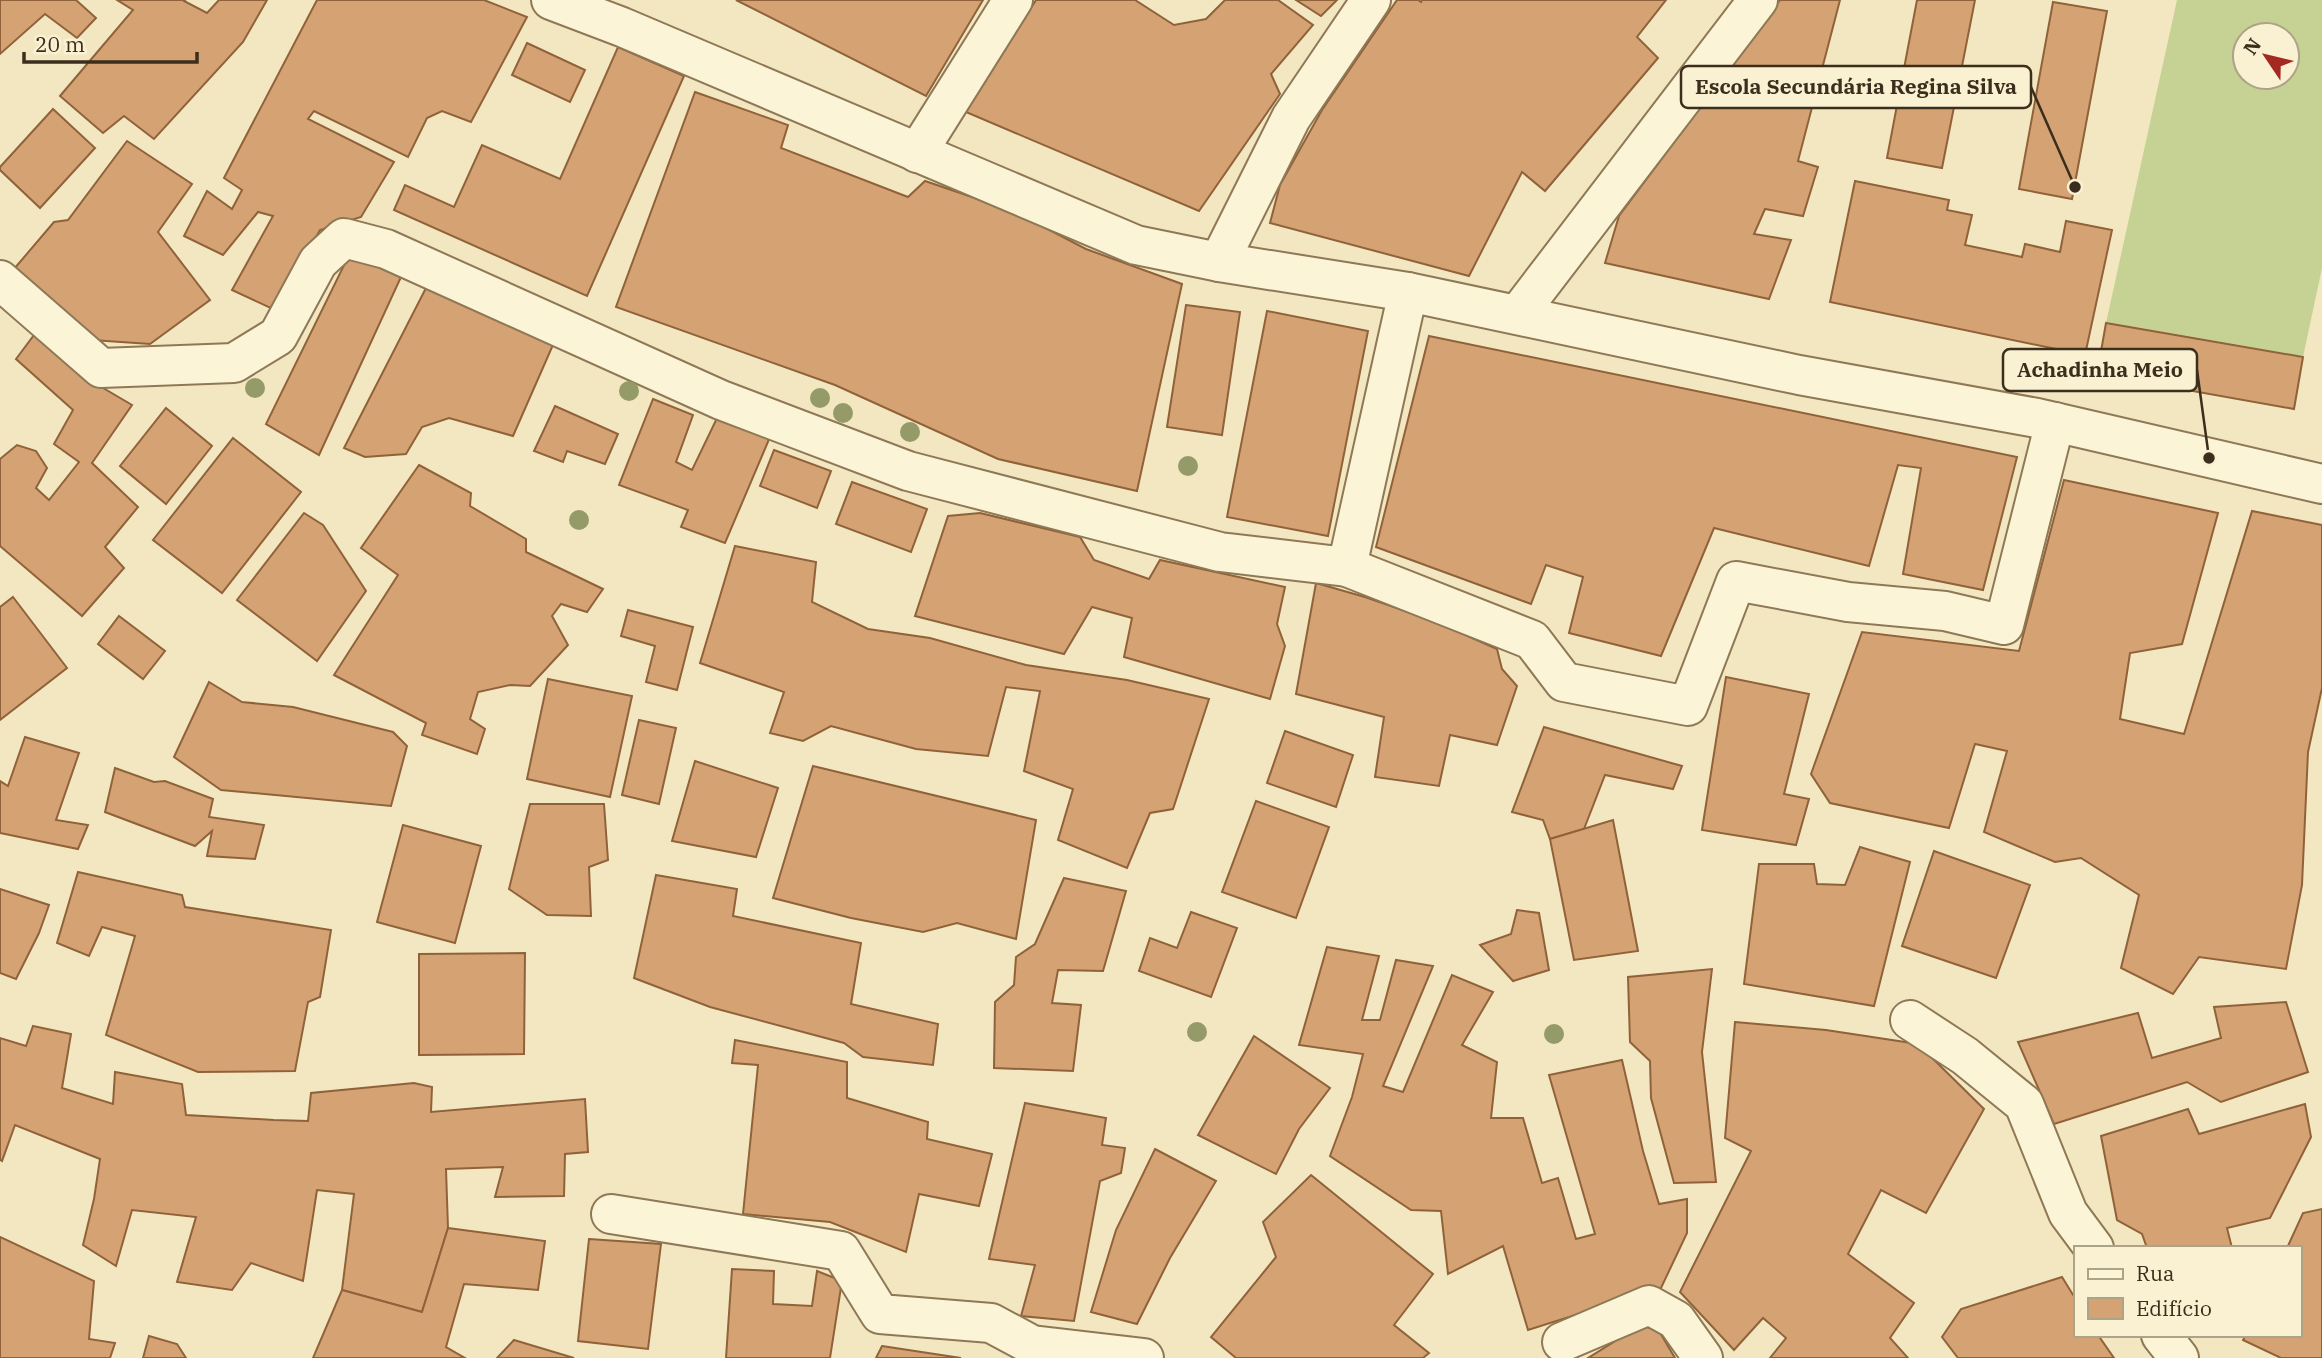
<svg xmlns="http://www.w3.org/2000/svg" width="2322" height="1358" font-family="'IBM Plex Serif',serif">
	<rect width="100%" height="100%" fill="#f3e7c1"/>
	<!-- grass -->
	<path fill="#c6d294" fill-rule="evenodd" d="M2177,0H2322V268L2303,357L2106,323ZM2245,35H2287V77H2245Z"/>
	<!-- building -->
	<g fill="#d5a373" stroke="#90623a" stroke-width="2">
		<path d="M0,0H76L96,18L77,38L45,14L0,54Z"/>
		<path d="M117,0H185L184,1L207,13L219,0H267L243,42L154,139L124,116L103,133L60,96L133,10Z"/>
		<path d="M317,0H484L527,17L471,122L442,111L427,118L408,157L314,111L308,119L394,162L361,217L320,230L275,310L232,290L273,216L258,212L223,255L184,236L207,191L232,209L242,190L224,178Z"/>
		<path d="M736,0H983L926,96Z"/>
		<path d="M1036,0H1135L1174,25L1206,19L1225,0H1278L1313,25L1271,74L1280,94L1199,211L966,112Z"/>
		<path d="M1296,0H1337L1321,16Z"/>
		<path d="M1397,0H1418L1421,2L1422,0H1666L1637,37L1658,58L1545,191L1522,172L1469,276L1270,223L1280,185L1322,110Z"/>
		<path d="M1780,0H1840L1798,161L1818,167L1803,216L1765,209L1754,234L1791,240L1769,299L1605,263L1619,216Z"/>
		<path d="M1917,0H1975L1942,168L1887,158Z"/>
		<path d="M2053,2L2107,11L2072,199L2019,189Z"/>
		<path d="M527,43L585,70L570,102L512,75Z"/>
		<path d="M618,47L684,76L587,296L394,210L405,185L454,207L482,145L560,179Z"/>
		<path d="M695,92L788,125L781,148L908,197L925,181L1013,211L1086,249L1182,284L1137,491L998,459L835,385L616,307Z"/>
		<path d="M53,109L95,148L40,208L0,170V167Z"/>
		<path d="M127,141L192,184L158,232L210,300L150,344L92,340L14,269L54,222L68,220Z"/>
		<path d="M1855,181L1949,200L1947,210L1972,215L1965,245L2022,257L2025,244L2060,252L2066,221L2112,230L2085,355L1830,302Z"/>
		<path d="M350,253L401,277L319,455L266,424Z"/>
		<path d="M427,286L556,338L513,436L449,418L422,427L406,454L365,457L344,448Z"/>
		<path d="M1186,305L1240,312L1222,435L1167,427Z"/>
		<path d="M1267,311L1368,331L1328,536L1227,517Z"/>
		<path d="M2106,323L2303,357L2294,409L2097,374Z"/>
		<path d="M37,331L93,382L132,405L92,463L138,507L105,547L124,568L82,616L0,546V459L17,445L36,451L47,468L36,488L49,500L79,462L54,444L73,410L16,359Z"/>
		<path d="M1429,336L2017,457L1983,590L1903,574L1921,468L1898,465L1869,566L1714,528L1661,656L1569,633L1583,577L1546,565L1531,604L1376,547Z"/>
		<path d="M653,399L693,415L676,462L692,470L718,416L770,437L725,543L681,527L688,510L619,485Z"/>
		<path d="M555,406L618,434L605,464L567,451L563,462L534,451Z"/>
		<path d="M166,408L212,446L166,504L120,466Z"/>
		<path d="M233,438L301,492L222,593L153,540Z"/>
		<path d="M774,450L831,471L817,508L760,486Z"/>
		<path d="M419,465L471,493L470,506L526,539V552L603,589L587,612L561,604L552,616L568,645L530,686L510,685L478,692L470,719L485,729L477,754L422,735L426,723L334,675L398,575L361,548Z"/>
		<path d="M2064,480L2218,513L2182,644L2130,653L2120,719L2184,734L2252,511L2322,525V688L2308,752L2302,885L2286,969L2199,957L2173,994L2121,968L2139,895L2081,858L2055,862L1984,832L2007,751L1975,744L1949,828L1830,803L1811,774L1862,632L2019,651Z"/>
		<path d="M852,482L927,509L911,552L836,524Z"/>
		<path d="M304,513L323,525L366,591L317,661L237,600Z"/>
		<path d="M980,513L1080,537L1094,560L1149,579L1160,560L1285,587L1277,624L1285,646L1270,699L1124,657L1132,618L1092,607L1064,654L915,616L948,516Z"/>
		<path d="M735,546L816,562L812,602L868,629L930,638L1026,665L1127,680L1209,699L1173,809L1150,813L1127,868L1058,840L1073,789L1024,771L1040,691L1006,687L988,756L916,749L831,726L803,741L770,733L784,692L700,663Z"/>
		<path d="M1316,583L1365,597L1434,621L1497,649L1502,669L1517,686L1497,745L1450,735L1439,786L1375,777L1384,717L1296,694Z"/>
		<path d="M13,597L67,668L0,720V607Z"/>
		<path d="M628,610L693,627L677,690L646,682L655,646L621,636Z"/>
		<path d="M119,616L165,651L143,679L98,644Z"/>
		<path d="M1726,677L1809,694L1784,794L1809,799L1796,845L1702,830Z"/>
		<path d="M548,679L632,696L610,797L527,779Z"/>
		<path d="M209,682L242,702L293,707L393,732L407,746L391,806L221,790L174,757Z"/>
		<path d="M639,720L676,728L659,804L622,795Z"/>
		<path d="M1544,727L1682,766L1673,789L1605,775L1584,829L1550,839L1543,820L1512,812Z"/>
		<path d="M1285,731L1353,755L1336,807L1267,783Z"/>
		<path d="M25,737L79,753L56,820L88,825L78,849L0,833V781L8,786Z"/>
		<path d="M695,761L778,788L756,857L672,841Z"/>
		<path d="M813,766L1036,820L1016,939L957,923L923,932L851,918L773,898Z"/>
		<path d="M115,768L154,782L165,781L213,799L209,817L264,825L255,859L207,856L212,831L195,846L105,812Z"/>
		<path d="M1256,801L1329,827L1296,918L1222,892Z"/>
		<path d="M530,804H604L608,860L589,867L591,916L547,915L509,889Z"/>
		<path d="M1613,820L1638,951L1574,960L1550,839Z"/>
		<path d="M403,825L481,846L455,943L377,922Z"/>
		<path d="M1860,847L1910,862L1874,1006L1744,984L1759,864H1814L1817,884L1845,885Z"/>
		<path d="M1934,851L2030,885L1996,978L1902,946Z"/>
		<path d="M78,872L182,895L185,907L331,930L320,997L308,1002L295,1071L198,1072L106,1035L135,936L102,927L89,956L57,943Z"/>
		<path d="M656,875L737,889L733,916L861,943L851,1004L938,1024L933,1065L863,1057L844,1043L710,1007L634,978Z"/>
		<path d="M1064,878L1126,891L1103,971L1058,970L1052,1003L1081,1005L1073,1071L994,1068L995,1002L1014,985L1016,957L1035,944Z"/>
		<path d="M0,889L49,905L39,933L16,979L0,973Z"/>
		<path d="M1517,910L1539,913L1549,970L1513,981L1480,945L1511,934Z"/>
		<path d="M1191,912L1237,928L1211,997L1139,971L1150,938L1177,948Z"/>
		<path d="M1327,947L1379,956L1362,1020H1380L1396,960L1433,966L1383,1086L1403,1092L1452,975L1493,992L1462,1045L1497,1062L1491,1118H1523L1542,1183L1558,1178L1576,1239L1595,1234L1549,1075L1622,1060L1643,1151L1659,1204L1687,1199V1233L1661,1288L1528,1330L1503,1246L1448,1274L1441,1211L1411,1210L1330,1156L1352,1097L1363,1054L1299,1045Z"/>
		<path d="M525,953L524,1054L419,1055V954Z"/>
		<path d="M1712,969L1702,1052L1716,1182L1674,1183L1651,1098L1650,1061L1630,1042L1628,977Z"/>
		<path d="M2286,1002L2308,1072L2221,1102L2187,1082L2054,1124L2018,1042L2138,1013L2152,1058L2221,1038L2214,1007Z"/>
		<path d="M1735,1022L1826,1030L1918,1044L1984,1109L1926,1213L1881,1190L1848,1254L1914,1303L1890,1338L1908,1358H1770L1786,1338L1763,1318L1734,1350L1680,1292L1751,1151L1725,1138Z"/>
		<path d="M33,1026L71,1034L62,1088L113,1104L115,1072L182,1084L186,1115L274,1120L308,1121L311,1093L414,1083L432,1087L431,1112L585,1099L588,1152L565,1154L564,1196L495,1197L503,1167L446,1169L448,1228L422,1312L342,1290L354,1194L317,1190L303,1281L251,1263L232,1290L177,1282L196,1217L132,1210L116,1266L83,1245L94,1199L100,1159L15,1125L2,1161L0,1160V1038L26,1046Z"/>
		<path d="M1254,1036L1330,1088L1299,1129L1276,1174L1198,1135Z"/>
		<path d="M735,1040L847,1062V1098L928,1122L927,1139L992,1154L979,1206L919,1194L906,1252L830,1222L743,1214L758,1065L732,1063Z"/>
		<path d="M1025,1103L1106,1118L1102,1145L1125,1148L1121,1173L1100,1181L1074,1321L1021,1316L1035,1265L989,1259Z"/>
		<path d="M2305,1104L2311,1137L2270,1218L2227,1228L2232,1248H2147L2142,1234L2117,1220L2101,1136L2188,1109L2199,1134Z"/>
		<path d="M1155,1149L1216,1181L1170,1258L1137,1324L1091,1312L1116,1230Z"/>
		<path d="M1311,1175L1433,1274L1394,1325L1429,1353L1423,1358H1236L1211,1337L1276,1257L1263,1222Z"/>
		<path d="M2322,1209V1358H2281L2243,1340L2246,1335H2299V1248H2287L2303,1213Z"/>
		<path d="M448,1228L545,1241L538,1290L464,1284L446,1347L465,1358H313L342,1290L422,1312Z"/>
		<path d="M0,1237L94,1281L89,1339L115,1343L110,1358H0Z"/>
		<path d="M589,1239L661,1244L648,1349L578,1341Z"/>
		<path d="M732,1269L774,1271L773,1304L812,1306L817,1271L842,1281L830,1358H726Z"/>
		<path d="M2062,1277L2075,1298V1335H2098L2114,1358H1958L1942,1337L1961,1309Z"/>
		<path d="M1641,1325L1659,1331L1675,1358H1588Z"/>
		<path d="M149,1336L177,1344L186,1358H143Z"/>
		<path d="M514,1340L574,1358H497Z"/>
		<path d="M882,1346L961,1358H876Z"/>
	</g>
	<g fill="none" stroke-linecap="round" stroke-linejoin="round">
		<!-- minor casing -->
		<g stroke="#8e7856" stroke-width="42">
			<g id="minor">
				<path d="M551,0L622,27L1136,245L1219,262L1408,292L1799,375L2037,418L2322,484"/>
				<path d="M917,153L1013,0"/>
				<path d="M1219,262L1291,118L1371,0"/>
				<path d="M0,280L101,368L234,363L278,336L318,262L344,238L386,249L721,400L908,471L1220,552L1347,567L1408,292"/>
				<path d="M1518,314L1758,0"/>
				<path d="M1347,567L1532,640L1564,682L1688,706L1736,581L1848,602L1945,611L2004,625L2055,422"/>
				<path d="M1910,1020L1965,1056L2024,1104L2068,1213L2094,1248"/>
				<path d="M611,1214L841,1251L880,1314L991,1323L1032,1345L1144,1358"/>
				<path d="M2161,1335L2179,1358"/>
				<path d="M1562,1342L1649,1305L1676,1320L1703,1358"/>
			</g>
		</g>
		<!-- minor -->
		<use href="#minor" stroke="#fcf4d6" stroke-width="38"/>
	</g>
	<!-- trees -->
	<g fill="#959a69">
		<circle cx="255" cy="388" r="10"/>
		<circle cx="629" cy="391" r="10"/>
		<circle cx="820" cy="398" r="10"/>
		<circle cx="843" cy="413" r="10"/>
		<circle cx="910" cy="432" r="10"/>
		<circle cx="1188" cy="466" r="10"/>
		<circle cx="579" cy="520" r="10"/>
		<circle cx="1197" cy="1032" r="10"/>
		<circle cx="1554" cy="1034" r="10"/>
	</g>
	<!-- callouts -->
	<path fill="none" stroke="#3c2e1c" stroke-width="2.5" d="M2075 187L2031 87M2209 458L2197 370"/>
	<g fill="#3c2e1c" stroke="#f9f1d2" stroke-width="2.5">
		<circle cx="2075" cy="187" r="7"/>
		<circle cx="2209" cy="458" r="7"/>
	</g>
	<g fill="#f9f1d2" stroke="#3c2e1c" stroke-width="2.5">
		<rect x="1681" y="66" width="350" height="42" rx="7"/>
		<rect x="2003" y="349" width="194" height="42" rx="7"/>
	</g>
	<g font-size="21" text-anchor="middle" font-weight="bold" fill="#3c2e1c">
		<text x="1856" y="94">Escola Secundária Regina Silva</text>
		<text x="2100" y="377">Achadinha Meio</text>
	</g>
	<!-- legend -->
	<rect x="2074" y="1246" width="228" height="91" fill="#f9f1d2" stroke="#ada389" stroke-width="2"/>
	<rect x="2088" y="1269" width="35" height="10" fill="#fcf4d6" stroke="#ada389" stroke-width="2"/>
	<text x="2136" y="1281" font-size="21" fill="#3c2e1c">Rua</text>
	<rect x="2088" y="1298" width="35" height="21" fill="#d5a373" stroke="#ada389" stroke-width="2"/>
	<text x="2136" y="1316" font-size="21" fill="#3c2e1c">Edifício</text>
	<!-- north arrow -->
	<g transform="translate(2266 56) rotate(305)"><circle r="33" fill="#f9f1d2" stroke="#ada389" stroke-width="2"/>
	<path d="M0-5L12 26L0 18L-12 26Z" fill="#a42920"/>
	<text y="-10" font-size="19" font-weight="bold" text-anchor="middle" fill="#3c2e1c">N</text>
	</g>
	<!-- scale -->
	<path d="M24 52v10h173v-10" fill="none" stroke="#3c2e1c" stroke-width="3.5"/>
	<text x="35" y="52" font-size="21" fill="#3c2e1c" stroke="#f9f1d2" stroke-width="5" paint-order="stroke">20 m</text>
</svg>
